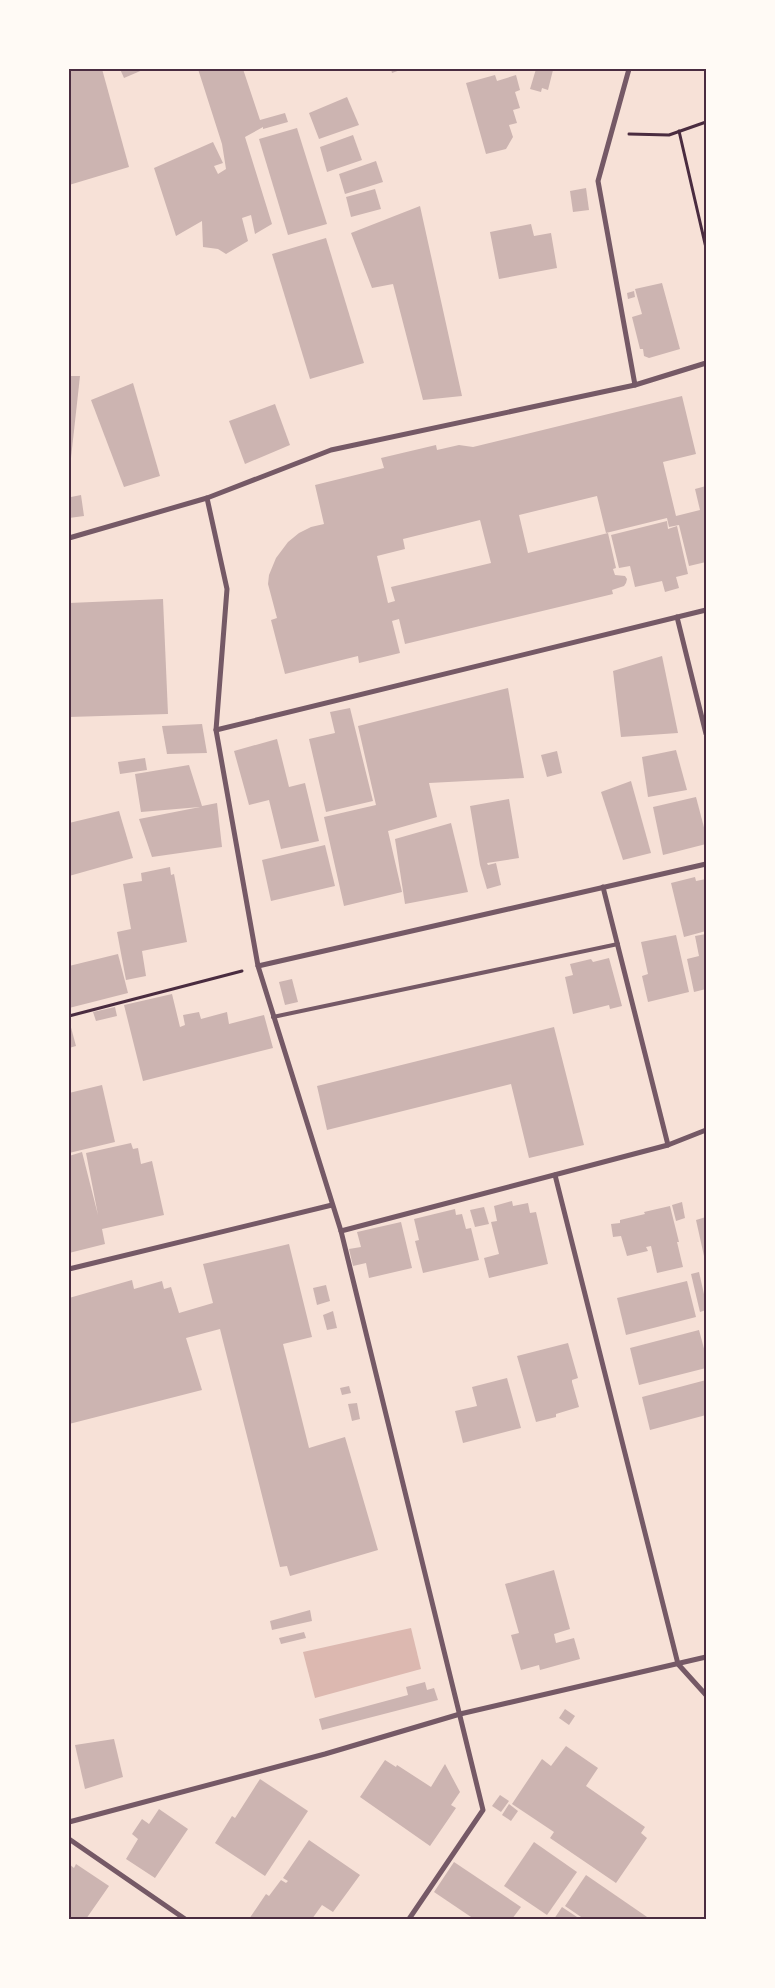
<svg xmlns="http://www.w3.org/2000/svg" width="775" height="1988" font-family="Rubik,sans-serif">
	<rect width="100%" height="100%" fill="#f7e1d7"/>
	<!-- water -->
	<path fill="#dcb8b0" d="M411,1628L421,1669L315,1698L303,1652Z"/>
	<!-- building -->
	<g fill="#ccb4b1" fill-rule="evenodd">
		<path d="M69,69H102L129,167L69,185Z"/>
		<path d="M120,69H145L124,78Z"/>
		<path d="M198,69H243L260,120L285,113L288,122L263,129V127L245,137L272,224L255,234L251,215L242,218L248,241L226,254L218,249L203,247L202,221L176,236L154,168L213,142L223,163L214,166L218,174L226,169L222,144Z"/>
		<path d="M391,69H403L392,73Z"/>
		<path d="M536,69L553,70L548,90L542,88L541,92L530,89Z"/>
		<path d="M495,75L497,81L516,75L520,90L515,92L520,108L513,110L517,123L509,125L513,137L506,149L486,154L466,83Z"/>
		<path d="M347,97L359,125L319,139L309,113Z"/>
		<path d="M297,128L327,224L288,235L259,139Z"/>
		<path d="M353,135L362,160L327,172L320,147Z"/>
		<path d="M376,161L383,182L345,194L339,174Z"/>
		<path d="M586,188L589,210L573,212L570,191Z"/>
		<path d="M375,189L381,209L351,217L346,197Z"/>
		<path d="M420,206L462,396L423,400L393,284L372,288L351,233Z"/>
		<path d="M531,224L534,236L551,233L557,268L499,279L490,232Z"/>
		<path d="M326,238L364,363L310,379L272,254Z"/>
		<path d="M662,283L680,349L649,358L644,356L643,349H640L632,317L642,314L635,289Z"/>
		<path d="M634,291L635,297L628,299L627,293Z"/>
		<path d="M69,376H80L70,467H69Z"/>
		<path d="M133,383L160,476L124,487L91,400Z"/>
		<path d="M682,396L696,454L663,462L676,516L700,510L695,489L706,486V562L689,566L679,525L669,527L667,518L606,533L597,496L519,515L528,553L608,533L616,568L613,569L615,575L625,576L627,579L626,583L624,586L612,590L613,594L405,644L399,619L392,621L400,653L359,663L358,656L285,674L271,620L277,618L268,584L269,575L276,558L288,542L299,533L311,527L324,524L315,485L384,468L381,458L436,445L437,450L459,445L473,447ZM480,520L491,563L391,587L395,601L388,603L377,556L405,549L403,539Z"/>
		<path d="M275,404L290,445L245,464L229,421Z"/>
		<path d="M69,485L71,497L81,495L84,516L69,518Z"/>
		<path d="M667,521L668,529L677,526L688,574L676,577L679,588L665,592L662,581L635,587L630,566L619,568L611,535Z"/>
		<path d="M163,599L168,714L69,717V603Z"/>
		<path d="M662,656L678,733L621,737L613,671Z"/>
		<path d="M508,688L524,778L429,783L437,817L388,831L402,892L344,906L324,817L376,805L358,726Z"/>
		<path d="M350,708L373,801L326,812L309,739L335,733L330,712Z"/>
		<path d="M202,724L207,753L167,754L162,726Z"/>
		<path d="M277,739L289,787L305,783L319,841L281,849L269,800L249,805L234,751Z"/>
		<path d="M676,750L687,790L648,797L642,757Z"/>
		<path d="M557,751L562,773L547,777L541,755Z"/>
		<path d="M145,758L147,770L120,774L118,762Z"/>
		<path d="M189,765L202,806L217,803L222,847L152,857L139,819L200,807L141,812L135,774Z"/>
		<path d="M631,781L651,853L623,860L601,792Z"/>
		<path d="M696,797L706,835V844L663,855L653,807Z"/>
		<path d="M509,799L519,858L487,863L488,865L496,863L501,885L487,889L480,865L470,806Z"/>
		<path d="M119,811L133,858L69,876V823Z"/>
		<path d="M451,823L468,892L405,904L395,839Z"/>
		<path d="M325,845L335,886L271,901L262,860Z"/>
		<path d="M170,867L171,875L174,874L187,942L142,951L146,976L126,980L117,932L131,929L123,884L142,881L141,873Z"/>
		<path d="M695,877L696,881L706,879V931L684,937L671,883Z"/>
		<path d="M706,934V989L694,992L687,959L699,956L695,936Z"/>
		<path d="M676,935L689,992L648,1002L642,976L648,974L641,942Z"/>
		<path d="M118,954L128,993L69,1008V966Z"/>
		<path d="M609,958L622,1006L610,1009L609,1005L573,1014L565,977L573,975L570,964L591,959L593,962Z"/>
		<path d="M292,979L298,1002L285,1005L279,982Z"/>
		<path d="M172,994L180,1027L185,1025L183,1015L199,1012L201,1019L227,1012L229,1024L264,1015L273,1048L143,1081L124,1005Z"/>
		<path d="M115,1007L117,1016L96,1021L93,1012Z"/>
		<path d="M69,1020L76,1046L69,1048Z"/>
		<path d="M554,1027L584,1145L529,1158L511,1084L327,1130L317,1086Z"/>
		<path d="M102,1085L115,1142L69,1153V1093Z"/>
		<path d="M131,1143L133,1149L138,1148L141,1164L152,1161L164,1215L102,1229L105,1244L69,1253V1156L82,1152L98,1215L86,1153Z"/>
		<path d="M512,1201L513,1206L528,1203L530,1213L536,1212L548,1264L489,1278L484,1258L499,1254L491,1222L497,1221L494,1206Z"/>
		<path d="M682,1202L685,1218L676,1221L672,1205Z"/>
		<path d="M670,1206L679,1242H677L683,1267L657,1273L651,1246L646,1247L648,1251L627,1256L621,1236L613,1237L611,1224L620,1223V1220L645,1214L644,1212Z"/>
		<path d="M484,1207L489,1224L475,1227L470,1210Z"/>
		<path d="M455,1209L456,1215L462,1214L466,1229L471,1228L479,1260L423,1273L415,1241L419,1240L414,1219Z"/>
		<path d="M706,1217V1255L704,1256L696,1220Z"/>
		<path d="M401,1222L412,1268L369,1278L366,1263L353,1266L349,1249L361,1247L357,1232Z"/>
		<path d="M289,1244L312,1337L283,1344L309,1448L345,1437L378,1550L290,1576L287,1566L280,1567L220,1329L186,1338L202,1390L69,1424V1298L132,1280L134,1289L162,1281L164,1289L171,1287L179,1313L213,1303L203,1264Z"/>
		<path d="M699,1272L706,1303V1310L700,1312L691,1274Z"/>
		<path d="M687,1281L696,1317L626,1335L617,1298Z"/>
		<path d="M326,1285L330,1301L317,1305L313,1288Z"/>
		<path d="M333,1311L337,1328L327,1330L323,1315Z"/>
		<path d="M699,1330L706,1356V1368L639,1385L630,1348Z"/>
		<path d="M568,1343L578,1378L572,1380V1382L579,1407L556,1414V1417L536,1422L517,1356Z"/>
		<path d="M507,1378L521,1428L463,1443L455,1411L477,1406L472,1387Z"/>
		<path d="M706,1380V1415L650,1430L642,1397Z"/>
		<path d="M349,1386L351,1393L342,1395L340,1388Z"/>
		<path d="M357,1403L360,1419L352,1421L348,1404Z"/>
		<path d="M554,1570L570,1629L554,1634L556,1643L574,1638L580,1659L540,1670L539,1665L521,1670L511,1635L519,1633L505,1584Z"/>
		<path d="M310,1610L312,1621L272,1630L270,1621Z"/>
		<path d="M304,1632L306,1638L281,1644L279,1638Z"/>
		<path d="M425,1682L427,1690L434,1688L438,1700L322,1730L319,1719L408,1695L406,1687Z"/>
		<path d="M565,1709L575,1716L569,1725L559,1718Z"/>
		<path d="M114,1739L123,1777L85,1789L75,1745Z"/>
		<path d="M566,1746L598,1768L586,1786L645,1827L641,1833L647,1838L616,1883L550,1838L554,1832L512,1804L542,1759L551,1766Z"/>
		<path d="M385,1760L396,1767L397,1765L431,1787L445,1764L460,1792L451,1805L456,1808L430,1846L360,1797Z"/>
		<path d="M260,1779L308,1811L265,1876L215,1843L232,1816L235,1818Z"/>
		<path d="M500,1795L509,1801L501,1812L492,1806Z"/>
		<path d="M509,1804L518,1811L511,1821L502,1815Z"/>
		<path d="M159,1809L188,1829L155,1878L126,1859L138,1839L132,1834L142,1819L149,1824Z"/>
		<path d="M309,1840L360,1875L333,1912L322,1905L312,1919H249L266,1894L269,1896L281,1880L286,1883L288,1881L283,1878Z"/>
		<path d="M534,1842L577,1872L547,1915L504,1886Z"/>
		<path d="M454,1862L521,1907L512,1919H474L434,1892Z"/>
		<path d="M69,1864L74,1868L76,1864L109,1886L86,1919H69Z"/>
		<path d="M586,1875L650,1919H584L565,1906Z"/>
		<path d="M562,1907L580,1919H554Z"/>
	</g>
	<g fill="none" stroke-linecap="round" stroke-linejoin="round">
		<!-- path -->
		<g stroke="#4a2c40" stroke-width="3">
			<path d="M679,131L706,248"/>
			<path d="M629,134L669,135L706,122"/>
			<path d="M69,1016L242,971"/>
		</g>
		<!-- service -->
		<path stroke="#755966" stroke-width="4" d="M273,1017L618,944"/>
		<!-- minor -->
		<g stroke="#755966" stroke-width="5">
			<path d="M629,69L598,181L635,385"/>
			<path d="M207,498L227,589L216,730L258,966L341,1231L483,1810L409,1919"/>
			<path d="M69,538L207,498L331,450L635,385L706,363"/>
			<path d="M677,617L706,734"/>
			<path d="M216,730L706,610"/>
			<path d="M603,887L668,1145"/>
			<path d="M258,966L706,864"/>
			<path d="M555,1175L678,1664L706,1695"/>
			<path d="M341,1231L668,1145L706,1130"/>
			<path d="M69,1269L332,1205"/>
			<path d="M69,1822L325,1754L460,1714L706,1657"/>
			<path d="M69,1839L185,1919"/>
		</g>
	</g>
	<!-- border -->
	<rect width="775" height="1988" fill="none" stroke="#fffaf5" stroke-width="140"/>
	<rect x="70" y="70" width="635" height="1848" fill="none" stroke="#4a2c40" stroke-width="2"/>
</svg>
